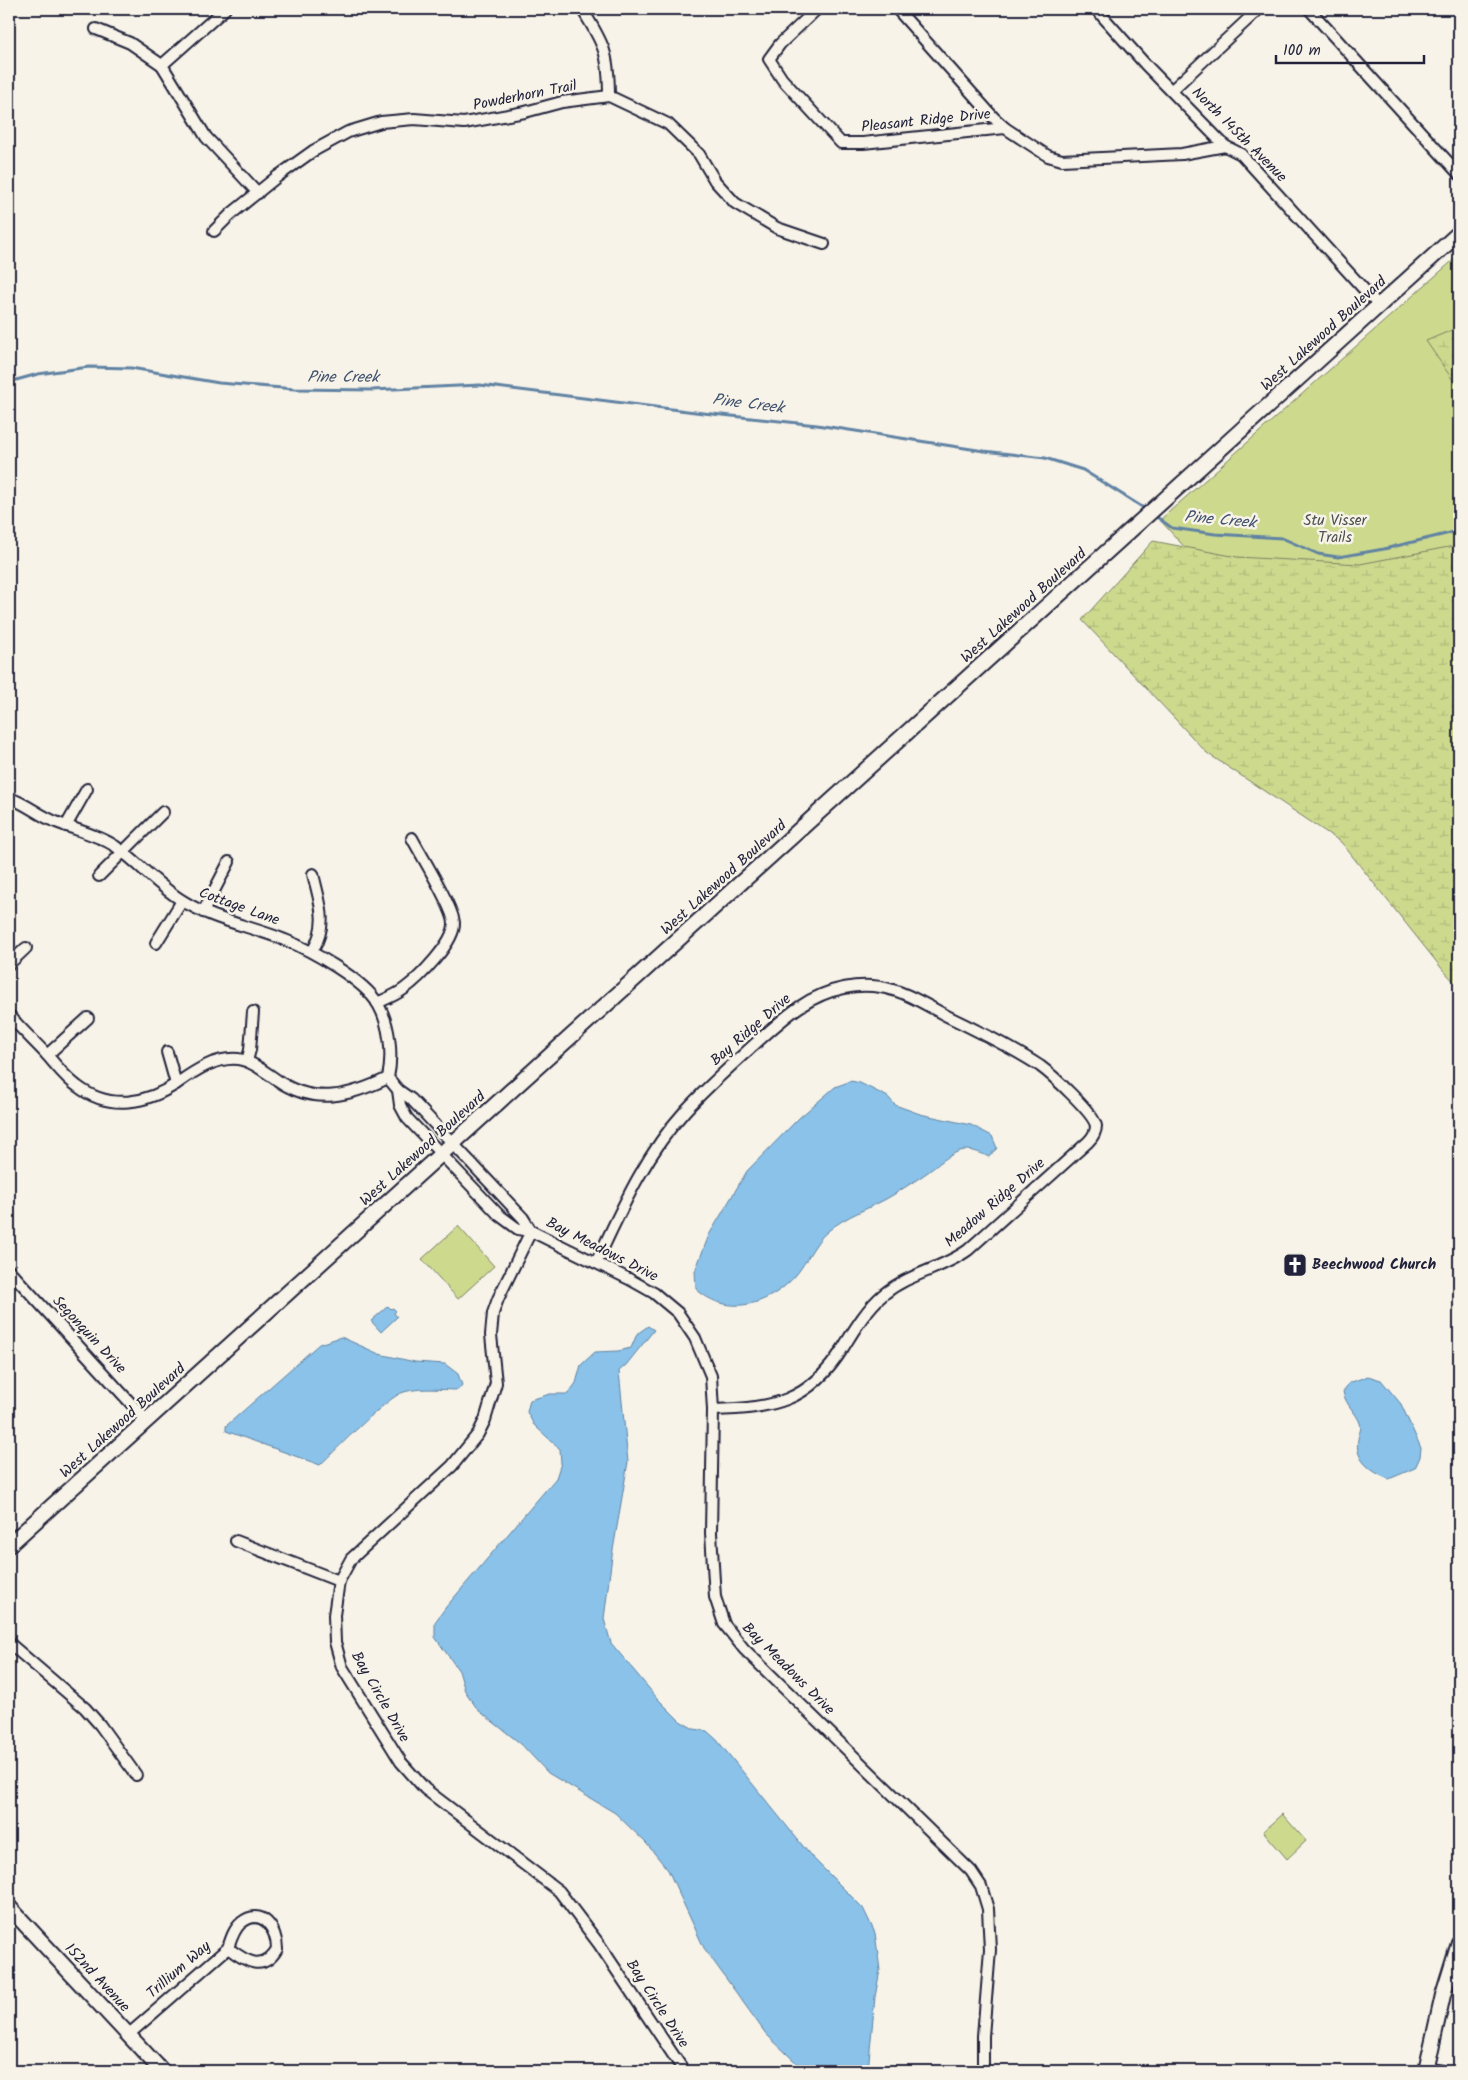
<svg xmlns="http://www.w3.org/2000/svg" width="1468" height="2080" font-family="Kalam,sans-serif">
	<defs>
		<pattern id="wetland-marsh" width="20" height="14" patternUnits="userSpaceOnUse" patternTransform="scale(1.25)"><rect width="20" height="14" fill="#cdda8d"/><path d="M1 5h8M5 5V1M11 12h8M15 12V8" fill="none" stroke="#b0bb7b"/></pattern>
	</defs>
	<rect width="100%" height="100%" fill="#f7f3e8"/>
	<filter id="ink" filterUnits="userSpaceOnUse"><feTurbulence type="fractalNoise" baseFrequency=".02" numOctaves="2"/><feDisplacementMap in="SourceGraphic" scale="10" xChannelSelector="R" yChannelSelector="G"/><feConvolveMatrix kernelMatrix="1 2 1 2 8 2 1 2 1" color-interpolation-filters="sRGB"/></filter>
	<g filter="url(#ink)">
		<!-- green -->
		<g fill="#cdda8d" stroke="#787e64">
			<path d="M1459,255V649L1358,739L1160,520Z"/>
			<path d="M458,1226L494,1266L458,1299L422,1259Z"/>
			<path d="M1282,1814L1306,1841L1287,1859L1263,1831Z"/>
		</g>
		<!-- wetland -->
		<g fill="url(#wetland-marsh)" stroke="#787e64">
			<path d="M1459,327V389L1426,341Z"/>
			<path d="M1153,541L1237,557L1360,564L1459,545V987L1443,970L1341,842L1207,753L1082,620Z"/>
		</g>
		<!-- water -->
		<g fill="#8ac2e9" stroke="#6082a3">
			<path d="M851,1081L860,1083L888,1097L895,1105L920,1114L971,1125L992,1136L997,1148L989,1157C981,1153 969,1148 960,1151C948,1155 938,1165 928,1172C917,1180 905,1187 893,1195C872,1208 846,1215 827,1232C814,1243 807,1262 796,1275C770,1305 728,1318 696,1289L695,1271L709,1235L747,1171L799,1118L835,1087Z"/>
			<path d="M388,1306L391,1309L393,1308L396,1311L394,1313L397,1317L381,1332L371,1321Z"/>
			<path d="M648,1326L654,1330L626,1365L619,1371L628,1462L612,1556L604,1619L611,1643L657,1698L680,1721L694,1729L707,1731L717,1740L811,1856L863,1908L875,1933L880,1970L875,1997L868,2071H805L766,2034L704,1948L668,1870L646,1843L615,1813L548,1773L521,1744L478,1710L465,1691L459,1671L435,1637V1622L446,1607L556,1478L561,1463L560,1449L534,1425L527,1412L530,1400L550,1394H568L576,1383L581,1365L595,1352L618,1351L631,1348L637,1334Z"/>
			<path d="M341,1337L379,1354L415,1362L445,1364L458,1374L462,1385L458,1390C441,1390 421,1387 404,1392C388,1396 336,1450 320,1465L226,1431V1426L319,1344Z"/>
			<path d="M1368,1376L1381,1380L1401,1404L1421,1448L1420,1457L1415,1468L1389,1479C1371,1472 1354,1460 1358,1439C1359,1433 1362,1429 1360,1423C1356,1412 1346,1406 1343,1392L1349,1383Z"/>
		</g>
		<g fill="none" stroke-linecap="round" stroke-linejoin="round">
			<!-- stream -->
			<g stroke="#6082a3" stroke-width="3">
				<path d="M9,382L38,374L89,367L131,368L219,383L295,389L372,390L480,385L703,413L817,425L984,451L1045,458L1083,470L1147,510"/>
				<path d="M1154,515L1172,528L1215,534L1282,538L1318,554L1338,557L1384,549L1450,533L1459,528"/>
			</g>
			<!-- street casing -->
			<g stroke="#22223b" stroke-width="14">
				<g id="street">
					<path d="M582,9C604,44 609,54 609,96"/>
					<path d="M817,9L780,44L769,59L782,79L841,143H863L1005,128L1048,156L1062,160L1182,154L1225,146"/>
					<path d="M897,9L994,118L1005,128"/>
					<path d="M1096,9L1145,64L1225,146L1241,154L1380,307"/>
					<path d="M1309,9L1459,174"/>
					<path d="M96,29L130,43L162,65L206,137L258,193"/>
					<path d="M162,65L225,9"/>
					<path d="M1172,90L1259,9"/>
					<path d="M214,231L231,214L278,176L313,151L348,132L381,122L414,119L464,123L525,112L562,102L609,96L668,124L699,154L715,181L735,203L777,228L824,244"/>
					<path d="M9,798C26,803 39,816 56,822C75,830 97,834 115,846C139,863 158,886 183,901C215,921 251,926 285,940C311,950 364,980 378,1004C390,1025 393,1055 388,1078L398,1090L411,1099L523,1218L531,1231"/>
					<path d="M66,826L87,789"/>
					<path d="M99,876L163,812"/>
					<path d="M203,912L229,862"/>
					<path d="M156,943L182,901"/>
					<path d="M312,952C329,923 320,904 313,874"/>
					<path d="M9,964L26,948"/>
					<path d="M377,1003C386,999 396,995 404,989C419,978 455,942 454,923C453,907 421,855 412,838"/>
					<path d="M9,1015C21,1029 35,1042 48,1056C57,1067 66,1078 77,1086C109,1111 147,1104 179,1082C196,1070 216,1057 238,1059C252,1061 265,1072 277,1080C314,1106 351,1096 388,1078"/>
					<path d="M167,1052L176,1084"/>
					<path d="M47,1055L88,1018"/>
					<path d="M247,1061L250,1050L253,1012"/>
					<path d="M398,1090L400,1105L407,1118L499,1215L518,1229L531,1231L629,1279L654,1293L678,1313L695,1338L711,1376L713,1410L711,1533L715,1597L724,1624L744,1649L971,1871L981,1886L988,1909L990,1950L983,2036V2071"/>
					<path d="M531,1231L498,1299L493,1313L491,1335L496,1383L485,1420L478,1434L452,1466L351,1559L339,1581L334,1615L335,1642L342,1667L401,1762L425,1789L559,1891L599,1944L684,2071"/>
					<path d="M596,1263C621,1210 645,1155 685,1111C707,1087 732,1065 756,1043C783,1019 807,995 844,988C859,985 877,985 893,990C912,995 929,1007 947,1016C978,1031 1011,1047 1040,1066C1051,1074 1094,1113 1096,1126C1096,1133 1092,1138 1088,1142L968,1250C942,1269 910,1273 884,1294C867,1308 854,1330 843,1348C809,1403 772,1408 713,1410"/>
					<path d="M9,1270L147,1421"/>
					<path d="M236,1541L339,1581"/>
					<path d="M9,1643L85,1708L100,1725L136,1775"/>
					<path d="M128,2035L228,1948C245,1961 263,1973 277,1949C277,1929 262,1906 241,1923C234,1929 231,1939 228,1948"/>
					<path d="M1426,2068L1442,2071"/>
				</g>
			</g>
			<!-- secondary casing -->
			<g stroke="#22223b" stroke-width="18">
				<g id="secondary">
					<path d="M9,1545L1459,233"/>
					<path d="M9,1907L162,2071"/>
					<path d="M1426,2071L1443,1995L1459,1943"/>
				</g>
			</g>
			<!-- street -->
			<use href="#street" stroke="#f7f3e8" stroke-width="10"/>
			<!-- secondary -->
			<use href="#secondary" stroke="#f7f3e8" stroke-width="14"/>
		</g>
	</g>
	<!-- icons -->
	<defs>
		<g id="church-square" transform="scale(1.25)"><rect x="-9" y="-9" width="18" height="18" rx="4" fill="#22223b" stroke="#f7f3e8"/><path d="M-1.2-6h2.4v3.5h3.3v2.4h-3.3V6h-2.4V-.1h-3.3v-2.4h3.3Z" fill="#fff"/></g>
	</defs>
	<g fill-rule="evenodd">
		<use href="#church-square" x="1295" y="1265"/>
	</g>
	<g text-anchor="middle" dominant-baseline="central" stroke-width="5" stroke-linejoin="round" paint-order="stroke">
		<!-- street labels -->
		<g font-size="15" fill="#22223b" stroke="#f7f3e8">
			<text transform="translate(525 96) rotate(-11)">Powderhorn Trail</text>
			<text transform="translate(926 121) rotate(-6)">Pleasant Ridge Drive</text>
			<text transform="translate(1239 135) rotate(45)">North 145th Avenue</text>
			<text transform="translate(1324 334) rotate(-42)">West Lakewood Boulevard</text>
			<text transform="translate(1024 606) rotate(-42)">West Lakewood Boulevard</text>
			<text transform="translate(724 878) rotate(-42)">West Lakewood Boulevard</text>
			<text transform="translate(239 907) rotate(20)">Cottage Lane</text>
			<text transform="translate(751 1030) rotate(-41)">Bay Ridge Drive</text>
			<text transform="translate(423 1149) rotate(-42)">West Lakewood Boulevard</text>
			<text transform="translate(995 1203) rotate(-41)">Meadow Ridge Drive</text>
			<text transform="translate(602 1250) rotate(27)">Bay Meadows Drive</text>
			<text transform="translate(89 1335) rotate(47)">Segonquin Drive</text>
			<text transform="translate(123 1421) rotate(-42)">West Lakewood Boulevard</text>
			<text transform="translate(788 1669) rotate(45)">Bay Meadows Drive</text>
			<text transform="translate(380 1697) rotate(60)">Bay Circle Drive</text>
			<text transform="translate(179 1970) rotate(-41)">Trillium Way</text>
			<text transform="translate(97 1978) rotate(47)">152nd Avenue</text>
			<text transform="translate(657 2004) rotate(57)">Bay Circle Drive</text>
		</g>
		<!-- park labels -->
		<g font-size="15" fill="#4d5050" stroke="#f7f3e8">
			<text x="1335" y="521">Stu Visser<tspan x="1335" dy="17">Trails</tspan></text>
		</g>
		<!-- poi labels -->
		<g font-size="15" font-weight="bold" fill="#22223b" stroke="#f7f3e8" text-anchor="start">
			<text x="1312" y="1265">Beechwood Church</text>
		</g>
		<!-- water labels -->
		<g font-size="16" font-style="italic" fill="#41526f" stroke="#f7f3e8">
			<text x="343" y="377">Pine Creek</text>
			<text transform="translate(748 404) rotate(7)">Pine Creek</text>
			<text transform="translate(1220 520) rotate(5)">Pine Creek</text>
		</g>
	</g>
	<!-- margin -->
	<rect width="1468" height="2080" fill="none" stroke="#f7f3e8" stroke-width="30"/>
	<rect x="15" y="15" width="1438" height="2050" fill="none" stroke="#22223b" stroke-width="2" filter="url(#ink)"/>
	<!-- scale -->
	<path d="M1276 55v8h148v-8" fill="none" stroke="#22223b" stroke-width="2.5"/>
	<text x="1283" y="55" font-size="15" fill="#22223b" stroke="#f7f3e8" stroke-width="4" paint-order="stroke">100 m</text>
</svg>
